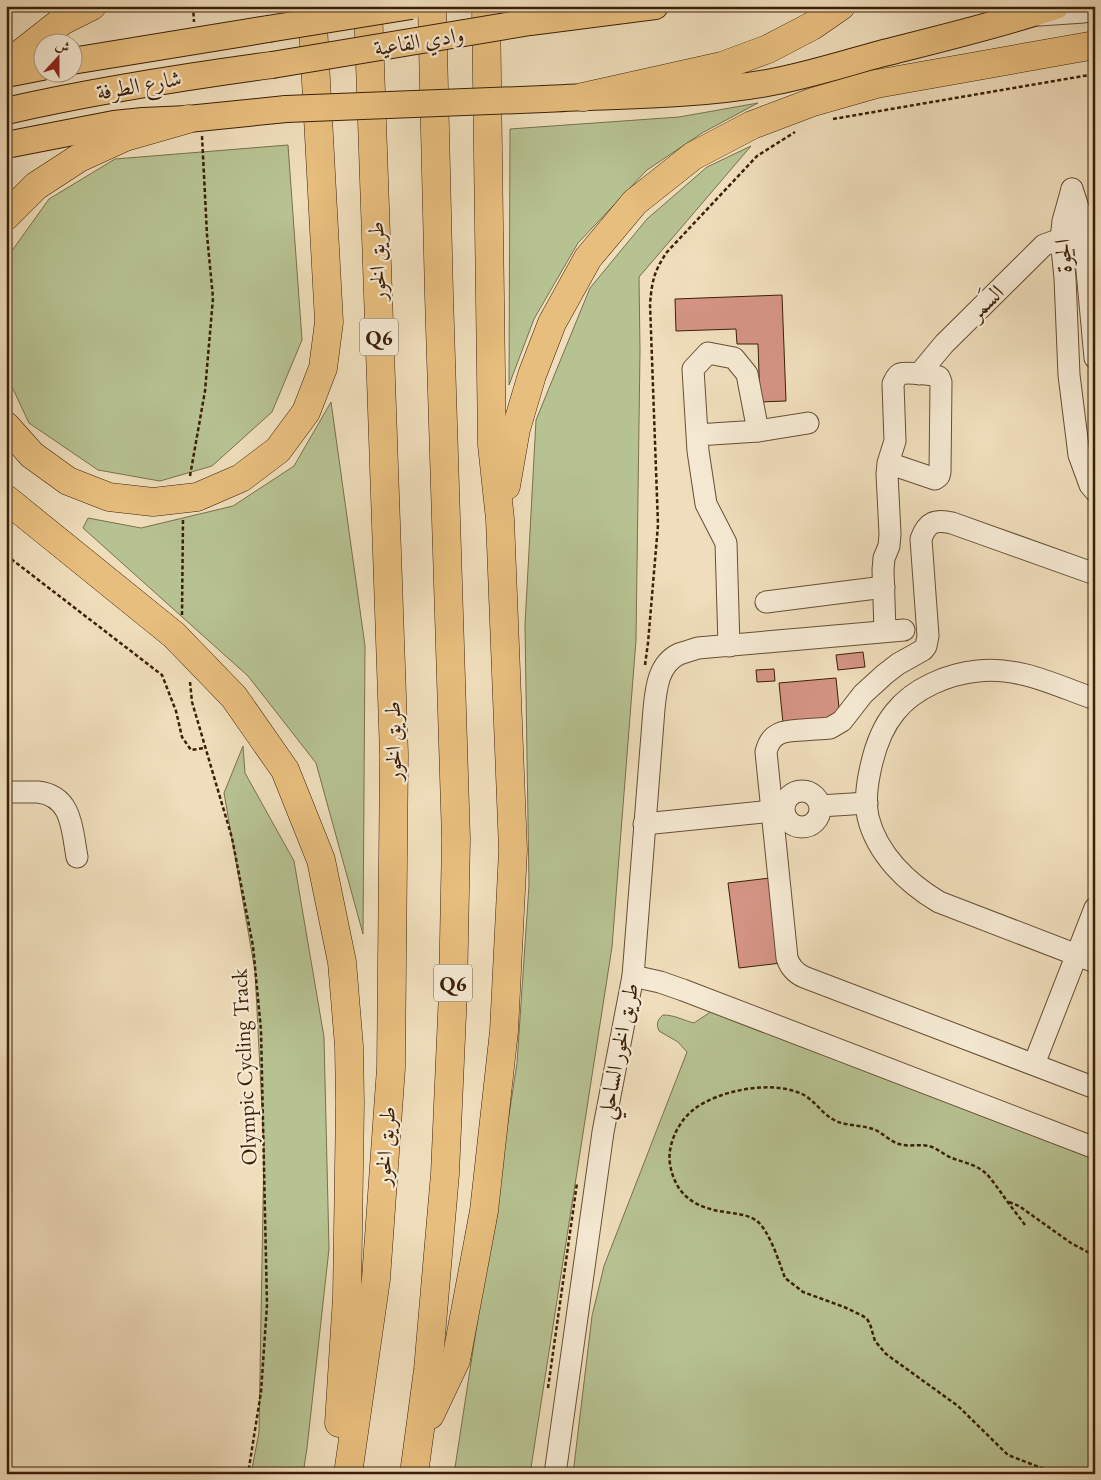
<svg xmlns="http://www.w3.org/2000/svg" width="1101" height="1480" font-family="'EB Garamond',Amiri,serif">
	<rect width="100%" height="100%" fill="#efddbb"/>
	<filter id="stains"><feTurbulence type="fractalNoise" baseFrequency=".004" numOctaves="4"/><feColorMatrix values="0 0 0 0 .2 0 0 0 0 .09 0 0 0 0 .02 0 0 0 .5 -.17"/></filter>
	<radialGradient id="worn" r=".72"><stop offset=".6" stop-color="#630" stop-opacity="0"/><stop offset="1" stop-color="#630" stop-opacity=".3"/></radialGradient>
	<!-- green -->
	<g fill="#b7c292" stroke="#79704c">
		<path d="M758,103L702,133L647,170L578,243L534,319L509,385L510,129L679,117Z"/>
		<path d="M288,145L302,340L272,412L212,466L160,481L98,470L29,423L6,374V259L49,199L115,159Z"/>
		<path d="M751,146L639,277L640,351L636,640L612,947L530,1474H454L517,1063L529,885L525,625L536,420L590,288L647,219L707,167Z"/>
		<path d="M331,402L365,646L363,934L316,763L248,676L83,528L88,518L141,528L233,506L294,466Z"/>
		<path d="M243,746L245,773L294,861L324,1037L329,1249L307,1448L303,1474H251L259,1432L264,1149L255,971L224,793Z"/>
		<path d="M712,1011L1095,1154V1474H573L592,1316L604,1266L687,1052L678,1042L659,1031C656,1024 657,1020 663,1015C675,1015 682,1020 694,1023Z"/>
	</g>
	<!-- building -->
	<g fill="#d59485" stroke="#3b1f07">
		<path d="M782,295L786,401L760,402L758,344H737L736,329L676,331L675,299Z"/>
		<path d="M863,652L865,667L838,670L836,655Z"/>
		<path d="M774,669L775,681L757,682L756,670Z"/>
		<path d="M836,678L840,718L783,723L779,683Z"/>
		<path d="M770,878L781,963L739,968L728,883Z"/>
	</g>
	<g fill="none" stroke-linecap="round" stroke-linejoin="round">
		<!-- minor casing -->
		<g stroke="#684e34" stroke-width="23">
			<g id="minor">
				<path d="M1039,15L1084,12L1095,10"/>
				<path d="M1072,189L1063,221L1061,239L1065,278L1069,375L1079,455L1090,485L1095,491"/>
				<path d="M1072,189L1081,216L1084,238L1095,358"/>
				<path d="M919,374L944,344L1044,245L1061,239L1084,238"/>
				<path d="M758,431L808,423"/>
				<path d="M697,435L758,431L747,374L734,358L708,353L693,369L698,451L706,504L726,543L729,646"/>
				<path d="M1095,574L952,523C935,519 927,522 921,539L928,636L926,646L923,650L898,664L885,674L863,694L842,721L830,728C821,729 812,729 803,730C785,731 771,731 766,752L787,958C790,967 795,973 804,977L1095,1088"/>
				<path d="M766,602L884,587"/>
				<path d="M885,631L883,570L884,558L889,546L890,534L887,474L888,463L895,441L893,384C895,380 896,376 900,374C906,372 934,374 939,377L941,382L940,472L939,476L935,479L888,463"/>
				<path d="M1095,699C1057,686 1019,666 978,671C948,674 914,688 895,712C881,729 874,751 870,771C867,785 865,803 868,817C877,854 907,883 939,902L1095,962"/>
				<circle cx="802" cy="809" r="18"/>
				<path d="M6,792C17,792 28,792 38,792C73,796 72,831 77,857"/>
				<path d="M820,806L867,803"/>
				<path d="M644,824L783,810"/>
				<path d="M633,976L660,982L683,990L1095,1148"/>
				<path d="M1034,1064L1095,908"/>
				<path d="M555,1474L603,1132L633,976L654,709C656,689 658,664 679,654C685,652 692,650 698,648L904,630"/>
			</g>
		</g>
		<!-- major casing -->
		<g stroke="#3b1f07" stroke-width="28">
			<g id="major">
				<path d="M530,22L655,6"/>
				<path d="M72,61L268,29"/>
				<path d="M6,74L42,67"/>
				<path d="M544,99C618,95 694,96 767,83C806,76 843,64 880,54C939,39 998,25 1056,6"/>
				<path d="M6,111C94,91 183,77 272,65"/>
				<path d="M6,145L114,124L143,121L188,119L286,109"/>
			</g>
		</g>
		<!-- highway casing -->
		<g stroke="#3b1f07" stroke-width="29">
			<g id="highway">
				<path d="M6,65L62,21L92,6"/>
				<path d="M583,97L722,66L768,49L812,26L841,6"/>
				<path d="M6,216L36,186L79,158L125,137L188,119"/>
				<path d="M6,426L32,455L68,481L109,497L153,502L197,497L241,478L278,450L306,412L323,368L329,322L312,6"/>
				<path d="M506,486L516,429L532,375L552,323L588,258L635,202L693,156L752,125L813,102L876,84L1095,45"/>
				<path d="M6,499L174,635L234,697L285,770L321,860L342,962L349,1046L350,1103L347,1297L339,1423"/>
				<path d="M430,1415L456,1360L484,1211L504,1031L513,850L500,519L492,445L486,6"/>
				<path d="M348,1474L376,1279L391,1068L394,754L368,6"/>
				<path d="M414,1474L428,1370L445,1174L453,992L456,839L439,295L432,6"/>
			</g>
		</g>
		<!-- path -->
		<g stroke="#3b1f07" stroke-width="2.5" stroke-dasharray="4 2.5" stroke-linecap="butt">
			<path d="M193,6L194,22"/>
			<path d="M833,119L1095,74"/>
			<path d="M190,476L205,391L213,298L207,235L202,136"/>
			<path d="M6,555L162,675L176,711L182,737L191,750L205,748"/>
			<path d="M182,615L183,518"/>
			<path d="M645,665L648,643L658,525L650,304C652,281 654,271 667,252L757,156L795,132"/>
			<path d="M190,682L192,702L232,838L253,946L261,1030L267,1305L261,1392L248,1474"/>
			<path d="M1009,1202L1019,1206L1071,1243L1095,1256"/>
			<path d="M1025,1225C1017,1214 1008,1203 1000,1191C995,1185 990,1176 983,1171C974,1164 962,1162 952,1158C944,1155 937,1148 929,1146C919,1144 908,1147 899,1144C889,1141 882,1132 873,1129C861,1125 847,1126 836,1121C823,1115 816,1102 804,1095C774,1079 718,1090 693,1110C678,1122 667,1145 670,1164C675,1195 695,1208 725,1212C736,1214 747,1214 757,1221C770,1232 779,1262 785,1278L803,1292L844,1307L863,1316L867,1319L870,1324L875,1341L886,1354L958,1406L1008,1455L1057,1474"/>
			<path d="M548,1388L577,1183"/>
		</g>
		<!-- minor -->
		<use href="#minor" stroke="#f5e9d3" stroke-width="21"/>
		<!-- major -->
		<use href="#major" stroke="#e8be7e" stroke-width="26"/>
		<!-- highway -->
		<use href="#highway" stroke="#e8be7e" stroke-width="28"/>
		<!-- major-bridge casing -->
		<g stroke="#3b1f07" stroke-width="28" stroke-linecap="butt">
			<g id="major-bridge">
				<path d="M268,29L411,6"/>
				<path d="M272,65L530,22"/>
				<path d="M286,109L544,99"/>
			</g>
		</g>
		<!-- major-bridge -->
		<use href="#major-bridge" stroke="#e8be7e" stroke-width="26"/>
	</g>
	<g text-anchor="middle" dominant-baseline="central" stroke-width="4.5" stroke-linejoin="round" paint-order="stroke">
		<!-- shield labels -->
		<g fill="#f5e9d3" stroke="#735c44" stroke-width="1">
			<rect x="360" y="318.5" width="38" height="37" rx="4"/>
			<rect x="434" y="964.5" width="38" height="37" rx="4"/>
		</g>
		<g font-size="21" font-weight="bold" fill="#3b1f07">
			<text x="379" y="337">Q6</text>
			<text x="453" y="983">Q6</text>
		</g>
		<!-- street labels -->
		<g font-size="22" fill="#3b1f07" stroke="#f5e9d3">
			<text transform="translate(419 41) rotate(-9)">وادي القاعية</text>
			<text transform="translate(139 85) rotate(-10)">شارع الطرفة</text>
			<text transform="translate(1063 256) rotate(-93)">الحوة</text>
			<text transform="translate(377 261) rotate(-92)">طريق الخور</text>
			<text transform="translate(986 302) rotate(-44)">السَمر</text>
			<text transform="translate(393 741) rotate(-91)">طريق الخور</text>
			<text transform="translate(618 1051) rotate(-79)">طريق الخور الساحلي</text>
			<text transform="translate(244 1067) rotate(-93)">Olympic Cycling Track</text>
			<text transform="translate(385 1146) rotate(-86)">طريق الخور</text>
		</g>
	</g>
	<!-- margin -->
	<rect width="1101" height="1480" fill="none" stroke="#efddbb" stroke-width="25"/>
	<rect x="8" y="8" width="1086" height="1465" fill="none" stroke="#3b1f07" stroke-width="2.5"/>
	<rect x="12" y="12" width="1076" height="1455" fill="none" stroke="#3b1f07"/>
	<!-- north arrow -->
	<g transform="translate(58 58) rotate(21)"><circle r="24" fill="#f5e9d3" stroke="#ab9881"/>
	<path d="M0-4L9 19L0 12L-9 19Z" fill="#8f2418"/>
	<text y="-8" font-size="14" font-weight="bold" text-anchor="middle" fill="#3b1f07">ش</text>
	</g>
	<rect width="100%" height="100%" filter="url(#stains)"/>
	<rect width="100%" height="100%" fill="url(#worn)"/>
</svg>
